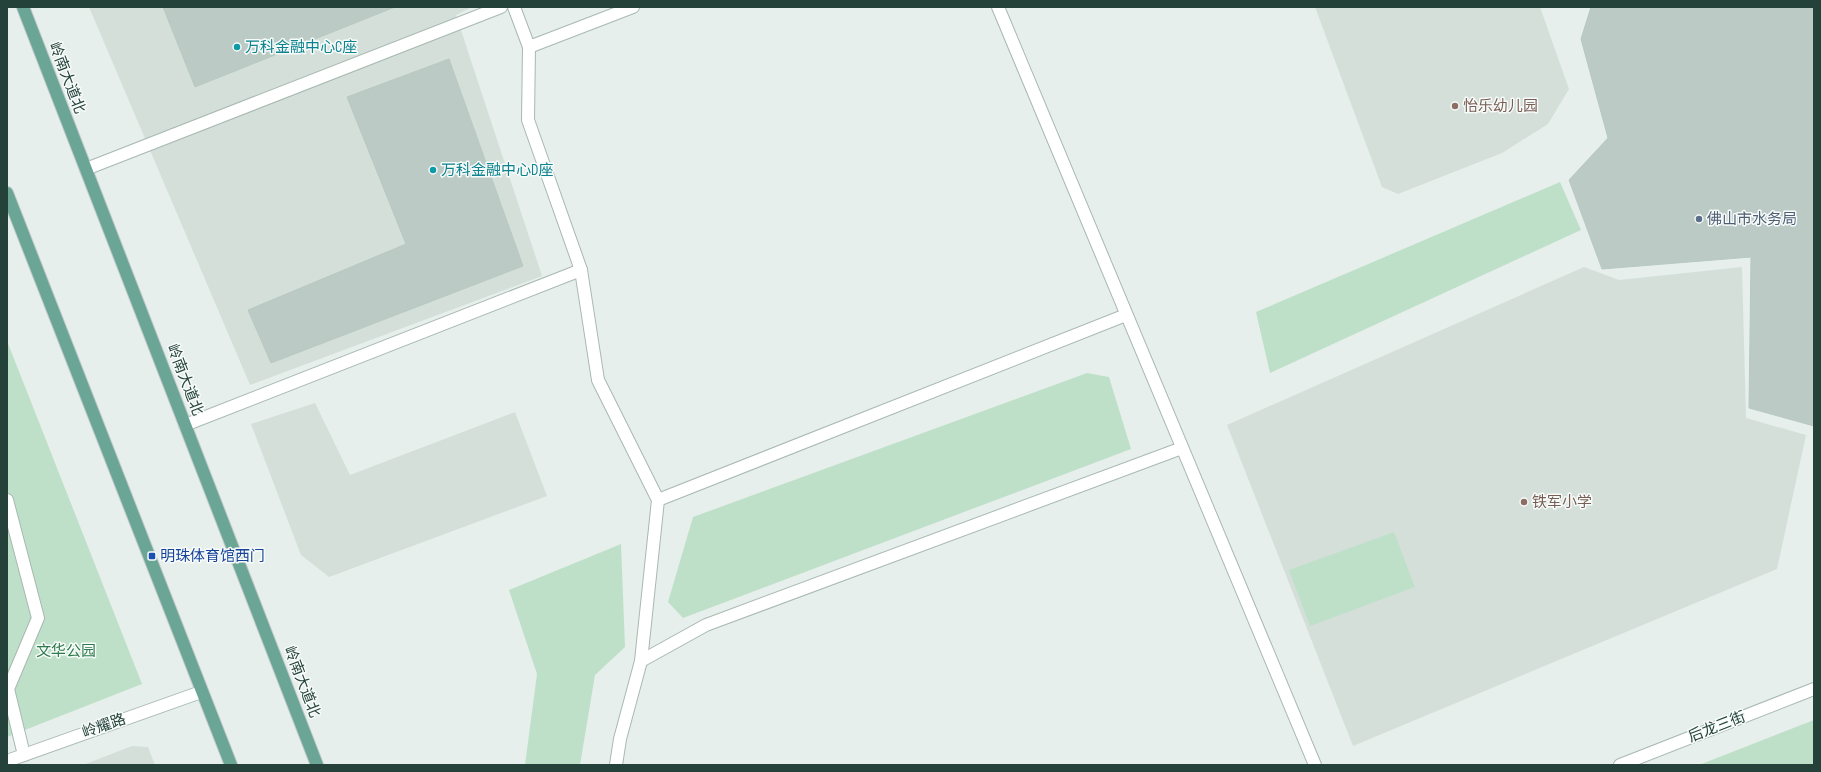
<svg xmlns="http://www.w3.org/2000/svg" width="1821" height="772" font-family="'Sofia Sans Condensed','Noto Sans SC',sans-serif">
	<rect width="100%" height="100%" fill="#e6efeb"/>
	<!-- built -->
	<g fill="#d4dfda">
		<path d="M89,7H472L456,15L542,276L250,385Z"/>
		<path d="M1315,7H1540L1569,89L1548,124L1502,153L1398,194L1382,187Z"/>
		<path d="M1584,267L1619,280L1742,267L1746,418L1806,435L1777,569L1353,746L1227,425Z"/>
		<path d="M315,403L350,475L515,412L547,496L329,577L301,555L251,424Z"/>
		<path d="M132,746L148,747L155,765H83Z"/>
	</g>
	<!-- green -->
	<g fill="#bfe0c8">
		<path d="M1560,182L1581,230L1270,373L1256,312Z"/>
		<path d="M7,341L142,684L7,737Z"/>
		<path d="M1087,373L1109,377L1131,449L683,618L668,602L693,517Z"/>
		<path d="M1394,532L1415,587L1310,626L1289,570Z"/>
		<path d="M621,544L625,647L595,675L580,765H525L537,674L509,590Z"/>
		<path d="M1814,720V765H1699Z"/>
	</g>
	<!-- building -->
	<g fill="#bbcac4" stroke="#b8c9c2">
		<path d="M163,7H395L195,87Z"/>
		<path d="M1591,7H1814V426L1749,408L1751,257L1602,269L1569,180L1608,138L1581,39Z"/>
		<path d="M449,59L523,266L271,363L248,310L406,244L347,97Z"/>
	</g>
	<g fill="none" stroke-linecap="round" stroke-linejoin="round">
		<!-- minor casing -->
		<g stroke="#a8b8b2" stroke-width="14">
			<g id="minor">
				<path d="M514,7L529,47L528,120L581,270L598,380L658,500L641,661L620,739L616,765"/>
				<path d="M998,7L1315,765"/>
				<path d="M529,47L633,7"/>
				<path d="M86,169L501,7"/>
				<path d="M185,425L581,270"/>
				<path d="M7,500L38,618L8,689L24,755"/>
				<path d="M658,500L1126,315"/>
				<path d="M641,661L706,625L1182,448"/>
				<path d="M7,761L201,692"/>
				<path d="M1620,765L1814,689"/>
			</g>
		</g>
		<!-- major casing -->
		<g stroke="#c2cac8" stroke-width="14">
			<g id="major">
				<path d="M23,7L317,765"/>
				<path d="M7,193L231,765"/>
			</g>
		</g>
		<!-- minor -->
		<use href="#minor" stroke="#fff" stroke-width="12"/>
		<!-- major -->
		<use href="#major" stroke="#6aa596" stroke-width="12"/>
	</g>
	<!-- markers -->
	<g fill="#0f9aa8" stroke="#f7fbf9" stroke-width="1.5">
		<circle cx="237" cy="47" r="4"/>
		<circle cx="433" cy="170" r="4"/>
	</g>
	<g fill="#8d6e63" stroke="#f7fbf9" stroke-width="1.5">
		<circle cx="1455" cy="106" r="4"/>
		<circle cx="1524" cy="502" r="4"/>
	</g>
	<circle fill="#5c6f8a" stroke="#f7fbf9" stroke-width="1.5" cx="1699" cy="219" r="4"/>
	<rect fill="#1a4fb4" stroke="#f7fbf9" stroke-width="1.5" x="148" y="552" width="8" height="8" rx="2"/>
	<g text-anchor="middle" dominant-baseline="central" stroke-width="3" stroke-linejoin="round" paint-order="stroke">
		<!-- culture labels -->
		<g font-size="15" fill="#0d838f" stroke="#f7fbf9" text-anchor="start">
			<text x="245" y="47">万科金融中心C座</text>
			<text x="441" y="170">万科金融中心D座</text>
		</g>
		<!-- street labels -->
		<g font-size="15" fill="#24423a" stroke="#f7fbf9">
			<text transform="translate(67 78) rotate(69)">岭南大道北</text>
			<text transform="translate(185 380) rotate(69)">岭南大道北</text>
			<text transform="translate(302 682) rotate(69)">岭南大道北</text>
			<text transform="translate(104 726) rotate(-19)">岭耀路</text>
			<text transform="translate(1717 727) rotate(-21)">后龙三街</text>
		</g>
		<!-- education labels -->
		<g font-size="15" fill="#785e54" stroke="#f7fbf9" text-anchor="start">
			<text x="1463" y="106">怡乐幼儿园</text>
			<text x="1532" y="502">铁军小学</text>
		</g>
		<!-- service labels -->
		<g font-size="15" fill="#4e5e75" stroke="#f7fbf9" text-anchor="start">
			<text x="1707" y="219">佛山市水务局</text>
		</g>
		<!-- transit labels -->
		<g font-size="15" fill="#164399" stroke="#f7fbf9" text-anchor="start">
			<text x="160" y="556">明珠体育馆西门</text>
		</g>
		<!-- park labels -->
		<g font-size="15" fill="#2d7a4b" stroke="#f7fbf9">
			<text x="66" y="651">文华公园</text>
		</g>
	</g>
	<!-- border -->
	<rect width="1821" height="772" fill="none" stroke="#24423a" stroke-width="16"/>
</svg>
